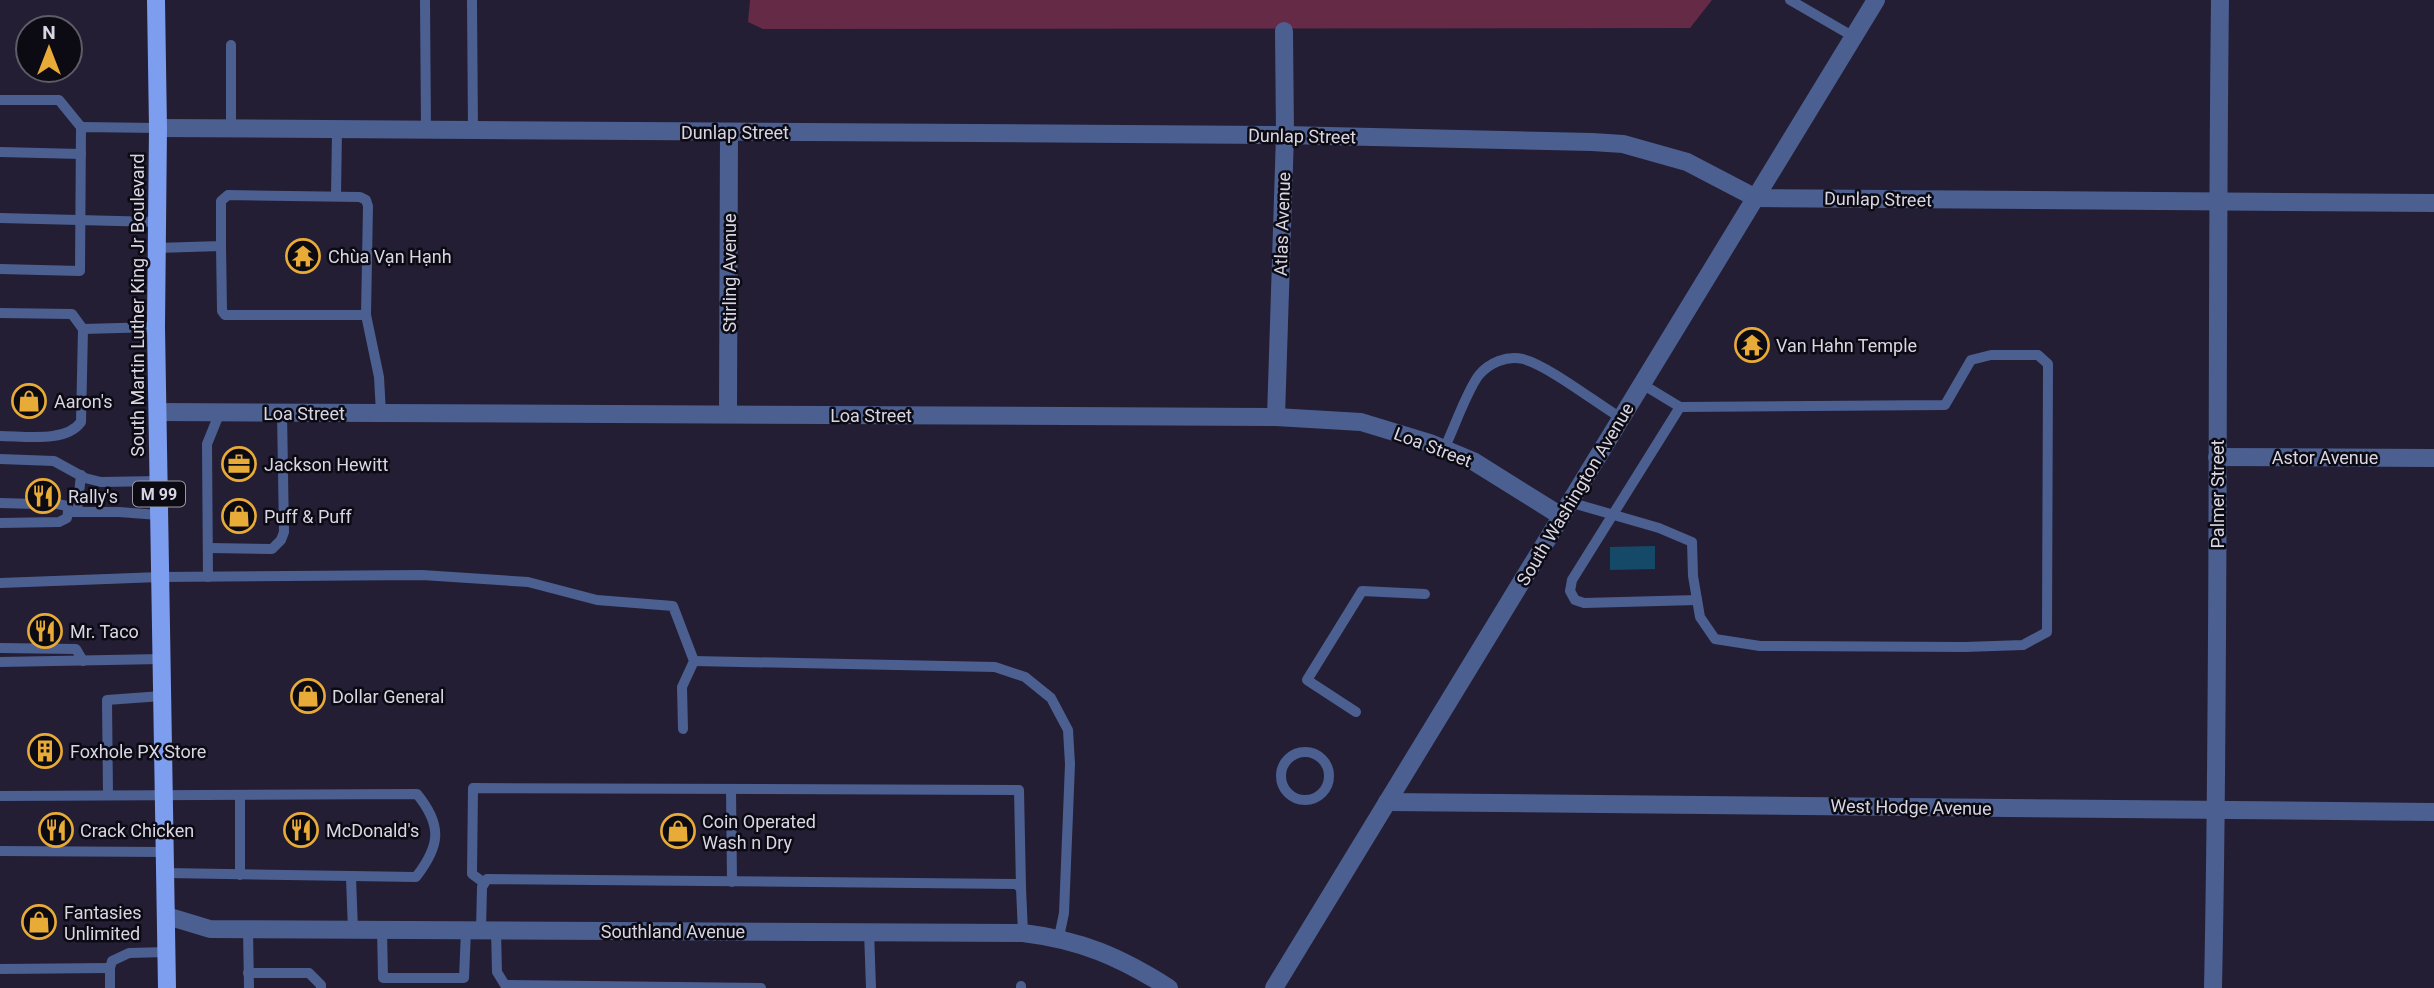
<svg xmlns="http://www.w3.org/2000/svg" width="2434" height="988" font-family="Roboto,sans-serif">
	<rect width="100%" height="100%" fill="#231e33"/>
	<!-- green -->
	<path fill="#652a46" d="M750,0H1712L1690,28L763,29L748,22Z"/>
	<!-- water -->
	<path fill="#144a68" d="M1655,546V569L1610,570V547Z"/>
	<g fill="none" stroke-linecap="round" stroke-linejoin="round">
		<!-- service -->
		<g stroke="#4c5f91" stroke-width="10">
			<path d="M425,0L426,131"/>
			<path d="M472,0L473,132"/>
			<path d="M1790,0L1854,37"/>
			<path d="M231,45V129"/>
			<path d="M0,100H59L81,127"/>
			<path d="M0,152L81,154"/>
			<path d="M336,196L337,130"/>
			<path d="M0,218L157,222"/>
			<path d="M157,248L221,246V201L228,195L360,197L366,200L368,206L366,315H225L222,311L221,246"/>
			<path d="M0,269L80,271L81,127L158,128"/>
			<path d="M0,313L72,314L83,329L81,422C66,443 25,436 0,436"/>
			<path d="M366,315L379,377L381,413"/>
			<path d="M83,329L156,327"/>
			<path d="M1680,407L1572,580L1570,591L1575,600L1584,603L1697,600"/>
			<path d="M1444,449C1453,431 1467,390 1479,375C1489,363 1507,355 1523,359C1549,366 1596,403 1621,418"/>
			<path d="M0,459L54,461L85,478L101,482L159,481"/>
			<path d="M1569,502L1659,528L1692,542L1693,576L1700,617L1715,639L1760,646L1965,647L2023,645L2047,632L2048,364L2038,355H1991L1971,360L1945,405L1680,407L1642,384"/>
			<path d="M0,503L37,504"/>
			<path d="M53,503L67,506L68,512"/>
			<path d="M77,512L81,475"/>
			<path d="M0,523L59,522L67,518L68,512H119L159,515"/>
			<path d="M209,548L272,549L281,540L284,532L282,412"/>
			<path d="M208,577L207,444L220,412"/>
			<path d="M0,583L160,577L422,575L528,582L597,600L673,606L694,661L682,687L683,729"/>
			<path d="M0,648L76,649L83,661"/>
			<path d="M694,661L995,667L1025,677L1051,698L1068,730L1070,764L1064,913L1059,937"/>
			<path d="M0,662L162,659"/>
			<path d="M1356,712L1307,680L1362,591L1425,594"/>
			<circle cx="1305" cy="776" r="24"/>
			<path d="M731,789L732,882"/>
			<path d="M108,795L107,700L162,696"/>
			<path d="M240,795V875"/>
			<path d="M0,796L417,794C443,826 440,846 416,877L166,873"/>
			<path d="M0,851L165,852"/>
			<path d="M351,878L353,930"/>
			<path d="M483,882L472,874L473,788L1019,790L1021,888"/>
			<path d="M248,929L249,988"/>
			<path d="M382,930L383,978H464L466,930"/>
			<path d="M481,930L482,887L487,879L1016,884L1021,888L1023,933"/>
			<path d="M496,931L497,972L505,985L761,988"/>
			<path d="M869,931L871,988"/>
			<path d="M0,969L110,968"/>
			<path d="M248,973H309L321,985V988"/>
			<path d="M110,988V968L112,961L129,953L167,952"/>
			<path d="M1021,988V986"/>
		</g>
		<!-- minor -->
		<g stroke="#4c5f91" stroke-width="18">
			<path d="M158,128L1285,135L1592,142L1623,144L1687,162L1756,198L2434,203"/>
			<path d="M158,412L1276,417L1361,422L1430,443L1473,461L1561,516"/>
			<path d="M728,414L729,132"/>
			<path d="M1276,417L1285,135L1284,31"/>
			<path d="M2217,457L2434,458"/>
			<path d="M1387,802L2434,812"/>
			<path d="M167,916L210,929L1023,933C1081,940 1120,957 1169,988"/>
			<path d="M2213,988C2220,659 2216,329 2220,0"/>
		</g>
		<!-- tertiary -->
		<path stroke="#4c5f91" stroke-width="18" d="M1274,988L1876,0"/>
		<!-- primary -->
		<path stroke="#7d9def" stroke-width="18" d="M156,0L158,128L156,327L167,988"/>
	</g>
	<!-- icons -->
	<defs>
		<g id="temple-ring" transform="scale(1.75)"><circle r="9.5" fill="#0c0a13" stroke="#e8ab37" stroke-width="1.5"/><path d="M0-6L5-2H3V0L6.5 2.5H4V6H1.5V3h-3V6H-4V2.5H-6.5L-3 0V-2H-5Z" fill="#e8ab37"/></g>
		<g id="shop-ring" transform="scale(1.75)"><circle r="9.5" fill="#0c0a13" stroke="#e8ab37" stroke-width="1.5"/><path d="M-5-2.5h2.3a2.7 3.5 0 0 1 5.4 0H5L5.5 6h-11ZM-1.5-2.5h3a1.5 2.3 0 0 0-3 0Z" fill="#e8ab37"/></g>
		<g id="office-ring" transform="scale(1.75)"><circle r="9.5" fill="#0c0a13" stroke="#e8ab37" stroke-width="1.5"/><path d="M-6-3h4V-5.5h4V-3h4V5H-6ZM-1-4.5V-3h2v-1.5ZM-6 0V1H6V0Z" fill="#e8ab37"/></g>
		<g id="restaurant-ring" transform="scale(1.75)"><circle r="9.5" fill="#0c0a13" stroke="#e8ab37" stroke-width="1.5"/><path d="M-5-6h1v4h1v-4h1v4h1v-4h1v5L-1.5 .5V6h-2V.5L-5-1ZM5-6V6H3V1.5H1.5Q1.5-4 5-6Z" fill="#e8ab37"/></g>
		<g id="building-ring" transform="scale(1.75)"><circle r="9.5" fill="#0c0a13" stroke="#e8ab37" stroke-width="1.5"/><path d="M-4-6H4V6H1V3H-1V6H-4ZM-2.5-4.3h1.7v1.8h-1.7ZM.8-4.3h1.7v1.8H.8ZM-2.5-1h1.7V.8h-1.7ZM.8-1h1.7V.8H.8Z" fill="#e8ab37"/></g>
	</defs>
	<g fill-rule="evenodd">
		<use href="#temple-ring" x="303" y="256"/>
		<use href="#temple-ring" x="1752" y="345"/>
		<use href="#shop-ring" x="29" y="401"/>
		<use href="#office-ring" x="239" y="464"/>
		<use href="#restaurant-ring" x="43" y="496"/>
		<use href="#shop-ring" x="239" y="516"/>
		<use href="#restaurant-ring" x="45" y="631"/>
		<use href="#shop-ring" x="308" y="696"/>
		<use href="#building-ring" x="45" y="751"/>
		<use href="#restaurant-ring" x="56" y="830"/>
		<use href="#restaurant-ring" x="301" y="830"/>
		<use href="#shop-ring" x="678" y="831"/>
		<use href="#shop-ring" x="39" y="922"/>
	</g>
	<g text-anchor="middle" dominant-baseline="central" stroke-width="5" stroke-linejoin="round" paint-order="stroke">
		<!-- shield labels -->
		<rect fill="#0c0a13" stroke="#9c99a5" stroke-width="2" x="133" y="481.5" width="52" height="25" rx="5"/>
		<g font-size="16" font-weight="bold" fill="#d9d6e4">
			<text x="159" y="494">M 99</text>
		</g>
		<!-- street labels -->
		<g font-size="18" fill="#d9d6e4" stroke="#0c0a13">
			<text x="735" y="132">Dunlap Street</text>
			<text transform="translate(1302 136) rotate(1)">Dunlap Street</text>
			<text transform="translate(1878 199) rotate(1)">Dunlap Street</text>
			<text transform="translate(1282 224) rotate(-88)">Atlas Avenue</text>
			<text transform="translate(729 273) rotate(-90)">Stirling Avenue</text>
			<text transform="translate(137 305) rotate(-90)">South Martin Luther King Jr Boulevard</text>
			<text x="304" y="413">Loa Street</text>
			<text x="871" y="415">Loa Street</text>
			<text transform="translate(1433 447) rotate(21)">Loa Street</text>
			<text x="2325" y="457">Astor Avenue</text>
			<text transform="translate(1575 494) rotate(-59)">South Washington Avenue</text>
			<text transform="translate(2217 494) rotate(-90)">Palmer Street</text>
			<text transform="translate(1911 807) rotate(1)">West Hodge Avenue</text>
			<text x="673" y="931">Southland Avenue</text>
		</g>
		<!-- poi labels -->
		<g font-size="18" fill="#d9d6e4" stroke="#0c0a13" text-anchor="start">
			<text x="328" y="256">Chùa Vạn Hạnh</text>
			<text x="1776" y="345">Van Hahn Temple</text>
			<text x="54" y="401">Aaron's</text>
			<text x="264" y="464">Jackson Hewitt</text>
			<text x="68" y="496">Rally's</text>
			<text x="264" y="516">Puff &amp; Puff</text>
			<text x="70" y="631">Mr. Taco</text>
			<text x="332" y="696">Dollar General</text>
			<text x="70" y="751">Foxhole PX Store</text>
			<text x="702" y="821">Coin Operated<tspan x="702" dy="21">Wash n Dry</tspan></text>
			<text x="80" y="830">Crack Chicken</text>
			<text x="326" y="830">McDonald's</text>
			<text x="64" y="912">Fantasies<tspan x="64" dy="21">Unlimited</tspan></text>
		</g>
	</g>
	<!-- north arrow -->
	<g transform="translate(49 49)"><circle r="33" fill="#0c0a13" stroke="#5e5c67" stroke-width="2"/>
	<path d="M0-5L12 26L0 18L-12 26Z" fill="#e8ab37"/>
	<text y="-10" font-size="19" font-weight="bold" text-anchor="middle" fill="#d9d6e4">N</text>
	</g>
</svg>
